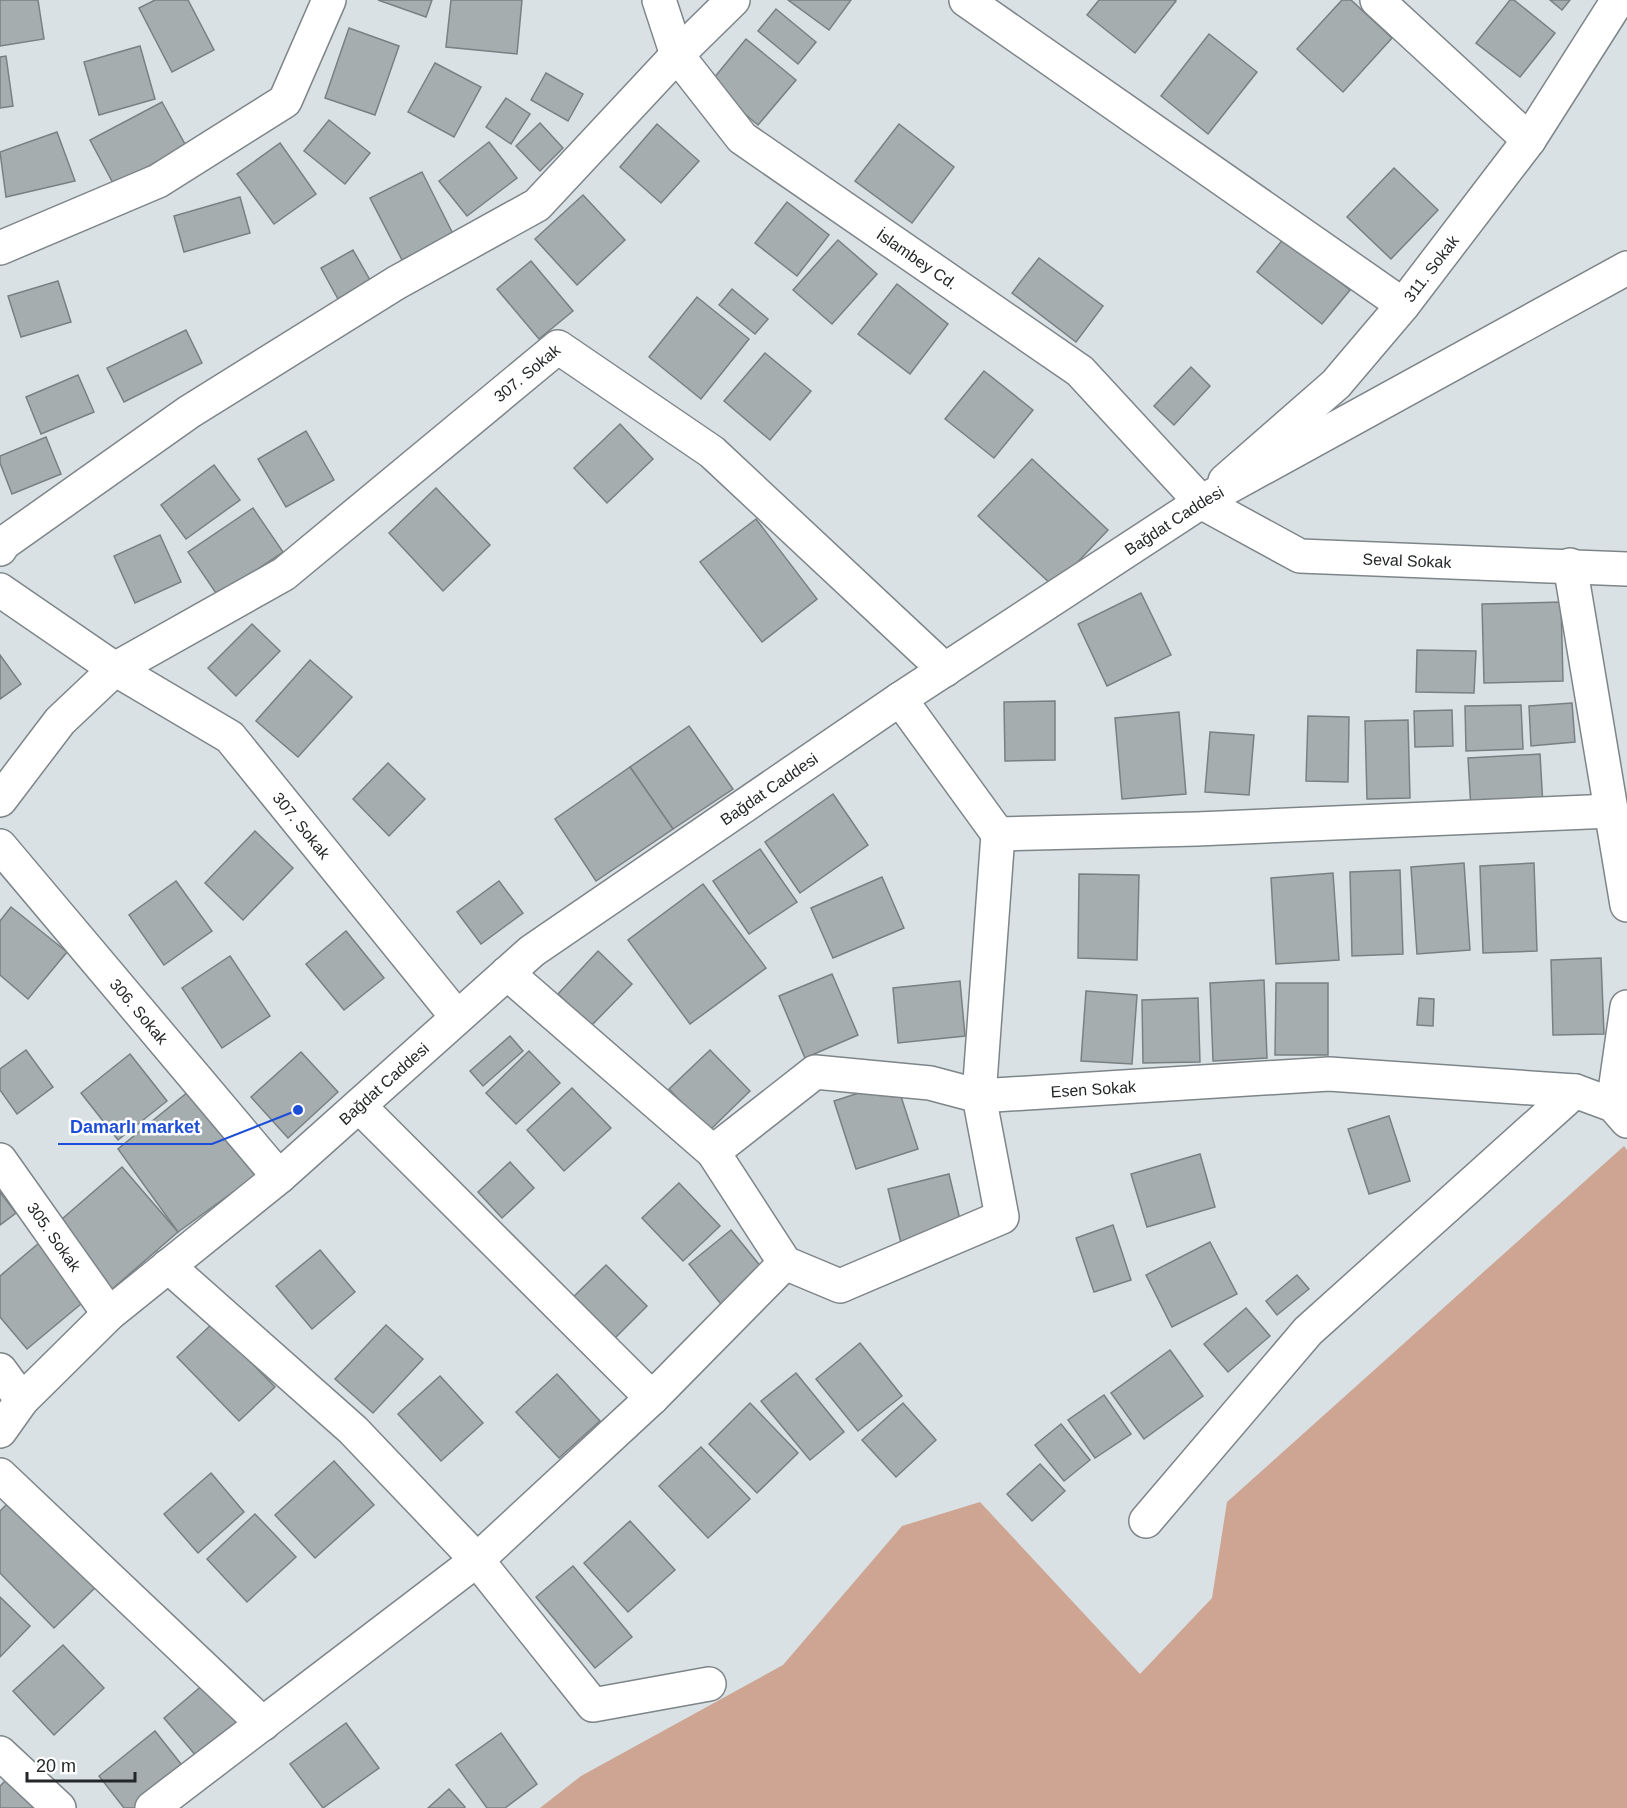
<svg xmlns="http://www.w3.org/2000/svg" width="1627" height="1808" font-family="Helvetica,sans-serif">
	<rect width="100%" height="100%" fill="#d9e1e4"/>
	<!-- green -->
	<path fill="#cda592" d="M1624,1146L1627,1150V1808H540L581,1776L783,1665L902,1526L980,1502L1140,1674L1212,1598L1227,1502Z"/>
	<!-- building -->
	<g fill="#a5adaf" stroke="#788082" stroke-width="1.5">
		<path d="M0,0H38L44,39L0,46Z"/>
		<path d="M155,0H188L214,50L172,72L139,8Z"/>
		<path d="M378,0H432L426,17Z"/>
		<path d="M451,0H522L517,54L446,47Z"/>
		<path d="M788,0H851L829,30Z"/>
		<path d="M1099,0H1174L1176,1L1135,53L1087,15Z"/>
		<path d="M1342,0H1351L1392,38L1343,92L1297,49Z"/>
		<path d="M1510,0H1514L1555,33L1520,77L1476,43Z"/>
		<path d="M1550,0H1570L1562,10Z"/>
		<path d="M776,9L816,42L798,64L758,31Z"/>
		<path d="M349,28L399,46L375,115L325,98Z"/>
		<path d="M1209,34L1257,72L1208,134L1161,96Z"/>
		<path d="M746,39L796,80L758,125L709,84Z"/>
		<path d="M140,46L155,99L99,115L84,62Z"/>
		<path d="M6,56L13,106L0,108V57Z"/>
		<path d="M435,63L481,87L454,137L408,112Z"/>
		<path d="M546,73L583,94L568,121L531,100Z"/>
		<path d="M506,98L530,114L511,144L486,127Z"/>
		<path d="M162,102L186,146L114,185L90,140Z"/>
		<path d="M329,120L370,153L345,184L304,151Z"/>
		<path d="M540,123L563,148L540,171L516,146Z"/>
		<path d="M657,124L699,161L661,203L620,167Z"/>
		<path d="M899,124L954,167L912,223L855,181Z"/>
		<path d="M57,132L75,181L6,197L0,152Z"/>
		<path d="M489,142L517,178L467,216L439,181Z"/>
		<path d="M280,143L316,194L274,224L237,174Z"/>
		<path d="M1394,168L1438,210L1391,259L1347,217Z"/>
		<path d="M422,172L453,234L402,260L370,198Z"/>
		<path d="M583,195L625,240L577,285L535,239Z"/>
		<path d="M240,197L250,233L184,252L174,216Z"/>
		<path d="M787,202L829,235L797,276L755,243Z"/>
		<path d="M1284,238L1350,290L1322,324L1257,272Z"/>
		<path d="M838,240L877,274L832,324L793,290Z"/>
		<path d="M353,250L370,280L338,299L321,268Z"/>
		<path d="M1039,258L1103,306L1076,342L1012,293Z"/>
		<path d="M531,261L573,311L539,339L497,289Z"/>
		<path d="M58,281L71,322L21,337L8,296Z"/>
		<path d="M897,284L948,324L910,374L858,334Z"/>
		<path d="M732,289L768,319L755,334L719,305Z"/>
		<path d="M697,297L749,339L701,399L649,357Z"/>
		<path d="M186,330L202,363L124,402L107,368Z"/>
		<path d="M765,353L811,391L770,440L724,401Z"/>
		<path d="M1191,367L1210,386L1174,425L1154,406Z"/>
		<path d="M984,371L1033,410L994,458L945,419Z"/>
		<path d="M78,375L94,412L41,434L26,397Z"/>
		<path d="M620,424L653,459L607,503L574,468Z"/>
		<path d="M306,431L334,480L286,507L258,459Z"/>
		<path d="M46,437L61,474L12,494L0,463V456Z"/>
		<path d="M1032,459L1108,530L1054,587L978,516Z"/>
		<path d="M214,465L240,500L186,539L161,505Z"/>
		<path d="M436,488L490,545L443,591L389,533Z"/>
		<path d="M253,508L283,552L218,596L188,552Z"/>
		<path d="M756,519L817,599L762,642L700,562Z"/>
		<path d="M160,535L181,582L135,603L114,556Z"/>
		<path d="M1141,593L1171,655L1107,686L1078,624Z"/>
		<path d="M1561,602L1563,681L1484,683L1482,604Z"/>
		<path d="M252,624L280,651L236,696L208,668Z"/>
		<path d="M1417,650L1476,651L1474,693L1416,692Z"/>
		<path d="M0,655L21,684L0,699Z"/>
		<path d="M310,660L352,697L298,757L256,721Z"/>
		<path d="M1055,701V760L1005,761L1004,702Z"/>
		<path d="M1572,703L1575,742L1531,746L1529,706Z"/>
		<path d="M1521,705L1523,749L1466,751L1465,706Z"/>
		<path d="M1452,710L1453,746L1415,747L1414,711Z"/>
		<path d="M1179,712L1186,794L1122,799L1115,718Z"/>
		<path d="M1308,716L1349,717L1348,782L1306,781Z"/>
		<path d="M1408,720L1410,798L1367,799L1365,721Z"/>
		<path d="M689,726L733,789L673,829L630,767Z"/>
		<path d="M1210,732L1254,735L1249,795L1205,792Z"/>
		<path d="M1540,754L1543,806L1471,810L1468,758Z"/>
		<path d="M388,763L425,799L389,836L353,799Z"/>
		<path d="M630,767L673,829L596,881L555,819Z"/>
		<path d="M833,794L868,845L800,893L765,842Z"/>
		<path d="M255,831L293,868L243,920L205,883Z"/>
		<path d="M760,849L797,902L749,934L713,881Z"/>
		<path d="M1464,863L1470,950L1417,954L1411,867Z"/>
		<path d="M1534,863L1537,951L1483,953L1480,866Z"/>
		<path d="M1400,870L1403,954L1352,956L1350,872Z"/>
		<path d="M1333,873L1339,960L1276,964L1271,878Z"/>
		<path d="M1079,874L1139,875L1137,960L1078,958Z"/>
		<path d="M882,877L904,928L833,958L811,908Z"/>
		<path d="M176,881L212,931L164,965L129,915Z"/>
		<path d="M499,881L523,913L481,944L457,912Z"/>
		<path d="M703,884L766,968L690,1024L628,940Z"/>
		<path d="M11,907L67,952L28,999L0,975V921Z"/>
		<path d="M346,931L384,978L344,1010L306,964Z"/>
		<path d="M598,951L632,984L591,1026L558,994Z"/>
		<path d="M230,956L270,1016L222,1048L182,988Z"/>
		<path d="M1601,958L1604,1034L1553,1035L1551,960Z"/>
		<path d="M832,974L858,1035L805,1058L779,996Z"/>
		<path d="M1264,980L1267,1058L1213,1061L1210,983Z"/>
		<path d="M960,981L965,1036L898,1043L893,988Z"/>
		<path d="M1276,983H1328V1055H1275Z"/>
		<path d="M1086,991L1137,995L1132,1064L1081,1061Z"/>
		<path d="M1198,998L1200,1062L1143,1063L1142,1000Z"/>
		<path d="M1419,998L1434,999L1433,1026L1417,1025Z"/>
		<path d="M510,1036L523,1051L483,1086L470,1071Z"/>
		<path d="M26,1050L53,1087L17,1114L0,1090V1069Z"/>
		<path d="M710,1050L750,1091L709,1131L669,1089Z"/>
		<path d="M529,1051L560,1083L516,1124L486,1093Z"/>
		<path d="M301,1052L338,1092L288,1138L251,1097Z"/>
		<path d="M130,1054L167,1101L118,1140L81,1093Z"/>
		<path d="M896,1081L918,1149L856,1169L834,1101Z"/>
		<path d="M194,1087L262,1171L178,1232L118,1149Z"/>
		<path d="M572,1088L611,1128L564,1171L527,1130Z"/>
		<path d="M1389,1116L1410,1181L1369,1194L1348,1129Z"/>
		<path d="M1200,1154L1215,1207L1147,1227L1131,1174Z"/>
		<path d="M510,1162L534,1188L502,1218L478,1192Z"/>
		<path d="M122,1167L178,1232L111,1290L55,1225Z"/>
		<path d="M949,1174L962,1228L901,1243L888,1189Z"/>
		<path d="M679,1183L720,1226L683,1261L642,1218Z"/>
		<path d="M0,1192L16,1213L0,1225Z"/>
		<path d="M1113,1225L1131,1280L1094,1292L1076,1238Z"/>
		<path d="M731,1230L766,1273L724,1308L689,1264Z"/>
		<path d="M1210,1242L1237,1294L1172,1327L1146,1275Z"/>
		<path d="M39,1243L87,1299L27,1349L0,1317V1276Z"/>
		<path d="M320,1250L355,1292L312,1329L276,1286Z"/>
		<path d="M606,1265L647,1306L606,1347L565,1305Z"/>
		<path d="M1297,1275L1309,1289L1277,1315L1266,1301Z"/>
		<path d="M1246,1308L1270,1336L1228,1372L1204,1344Z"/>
		<path d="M213,1323L275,1387L239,1421L177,1357Z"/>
		<path d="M386,1325L423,1359L373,1413L335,1379Z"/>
		<path d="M860,1343L902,1396L858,1431L816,1379Z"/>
		<path d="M1170,1350L1203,1396L1144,1439L1111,1393Z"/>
		<path d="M796,1373L844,1432L810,1460L761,1401Z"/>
		<path d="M557,1374L600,1421L559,1458L516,1412Z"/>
		<path d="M440,1376L483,1423L441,1461L398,1414Z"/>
		<path d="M1104,1395L1131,1434L1095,1458L1068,1420Z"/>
		<path d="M750,1403L798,1453L757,1493L709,1444Z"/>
		<path d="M903,1403L936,1440L896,1477L862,1440Z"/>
		<path d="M1061,1424L1090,1460L1064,1481L1035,1445Z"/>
		<path d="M701,1447L750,1499L708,1538L659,1486Z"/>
		<path d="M334,1461L374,1505L315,1558L275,1515Z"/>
		<path d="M1040,1464L1065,1491L1032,1521L1007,1494Z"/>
		<path d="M211,1473L244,1512L198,1553L164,1514Z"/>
		<path d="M16,1495L102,1581L54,1628L0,1573V1511Z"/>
		<path d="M255,1514L296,1557L247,1602L207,1559Z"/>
		<path d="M630,1521L675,1570L628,1612L584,1563Z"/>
		<path d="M573,1566L632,1637L595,1668L536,1597Z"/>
		<path d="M0,1597L30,1626L0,1657Z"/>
		<path d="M63,1645L104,1688L54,1735L13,1691Z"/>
		<path d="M211,1678L244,1718L197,1757L164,1718Z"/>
		<path d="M346,1723L379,1768L323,1808L290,1764Z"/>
		<path d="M155,1731L188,1773L145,1808H124L99,1776Z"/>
		<path d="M501,1733L537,1784L505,1808H487L456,1765Z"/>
		<path d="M13,1773L48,1808H0V1786Z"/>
		<path d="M449,1789L465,1807L464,1808H428Z"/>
	</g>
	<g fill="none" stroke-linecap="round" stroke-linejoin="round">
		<!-- street casing -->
		<g stroke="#7e8588" stroke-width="36">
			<g id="street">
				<path id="s1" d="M659,0L677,55L742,138L1080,371L1201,502L1300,556L1627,569"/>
				<path d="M966,0L1403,305"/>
				<path d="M1377,0L1529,140"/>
				<path d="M0,248L158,181L285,101L329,0"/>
				<path id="s2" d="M1225,481L1336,384L1403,305L1529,140L1618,0"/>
				<path d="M0,549L4,543L189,412L396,283L537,205L677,55L733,0"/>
				<path d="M1570,565L1627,905"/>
				<path id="s3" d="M0,590L115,669L230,737L457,1017"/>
				<path id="s4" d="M900,699L998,834L979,1096L1329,1074L1575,1091L1613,1105L1627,1121"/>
				<path id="s5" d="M0,800L60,721L115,669L284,574L558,347L712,452L945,670"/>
				<path d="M998,834L1197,829L1611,811"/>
				<path id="s6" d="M0,846L279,1177"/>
				<path d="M507,973L713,1152L785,1263"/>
				<path d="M1613,1105L1627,1007"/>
				<path d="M359,1106L652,1398"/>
				<path id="s7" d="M0,1160L109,1314"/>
				<path d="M168,1266L353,1430L477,1560L593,1705L709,1684"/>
				<path d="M0,1370L22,1400"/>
				<path d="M0,1475L263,1724"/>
				<path d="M1146,1521L1308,1331L1575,1091"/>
				<path d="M0,1753L59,1808"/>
				<path d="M152,1808L477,1560L652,1398L785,1263L840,1286L1002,1217L979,1096L930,1083L815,1072L713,1152"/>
			</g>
		</g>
		<!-- secondary casing -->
		<g stroke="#7e8588" stroke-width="36">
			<g id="secondary">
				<path id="s8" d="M0,1431L22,1400L109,1314L279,1177L532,951L900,699L1201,502L1627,268"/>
			</g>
		</g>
		<!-- street -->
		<use href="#street" stroke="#fff" stroke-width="33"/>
		<!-- secondary -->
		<use href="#secondary" stroke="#fff" stroke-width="33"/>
	</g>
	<g text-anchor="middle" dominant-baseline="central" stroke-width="5" stroke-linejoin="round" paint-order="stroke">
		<!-- street labels -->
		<g font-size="16" fill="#242728" stroke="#fff">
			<text stroke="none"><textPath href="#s1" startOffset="376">İslambey Cd.</textPath></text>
			<text stroke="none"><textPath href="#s2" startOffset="297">311. Sokak</textPath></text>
			<text stroke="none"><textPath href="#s5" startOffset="684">307. Sokak</textPath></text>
			<text stroke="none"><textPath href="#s8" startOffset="1491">Bağdat Caddesi</textPath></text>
			<text stroke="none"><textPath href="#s1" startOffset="972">Seval Sokak</textPath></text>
			<text stroke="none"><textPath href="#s8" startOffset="1005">Bağdat Caddesi</textPath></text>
			<text stroke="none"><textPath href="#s3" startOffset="387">307. Sokak</textPath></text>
			<text stroke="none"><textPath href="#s6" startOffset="216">306. Sokak</textPath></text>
			<text stroke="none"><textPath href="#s8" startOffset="519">Bağdat Caddesi</textPath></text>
			<text stroke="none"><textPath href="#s4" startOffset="544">Esen Sokak</textPath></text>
			<text stroke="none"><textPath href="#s7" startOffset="94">305. Sokak</textPath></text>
		</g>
	</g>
	<!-- callouts -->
	<path fill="none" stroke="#1d4ed8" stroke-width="2" d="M298 1110L212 1144H58"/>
	<circle fill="#1d4ed8" stroke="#fff" stroke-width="2" cx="298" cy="1110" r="6"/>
	<g font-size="18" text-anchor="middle" font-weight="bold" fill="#1d4ed8" stroke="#fff" stroke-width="5" stroke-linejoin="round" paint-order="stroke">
		<text x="135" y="1133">Damarlı market</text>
	</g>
	<!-- scale -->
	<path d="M27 1772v9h108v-9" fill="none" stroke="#242728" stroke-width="3"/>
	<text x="36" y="1772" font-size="18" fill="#242728" stroke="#ffffff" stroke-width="4.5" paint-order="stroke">20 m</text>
</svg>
